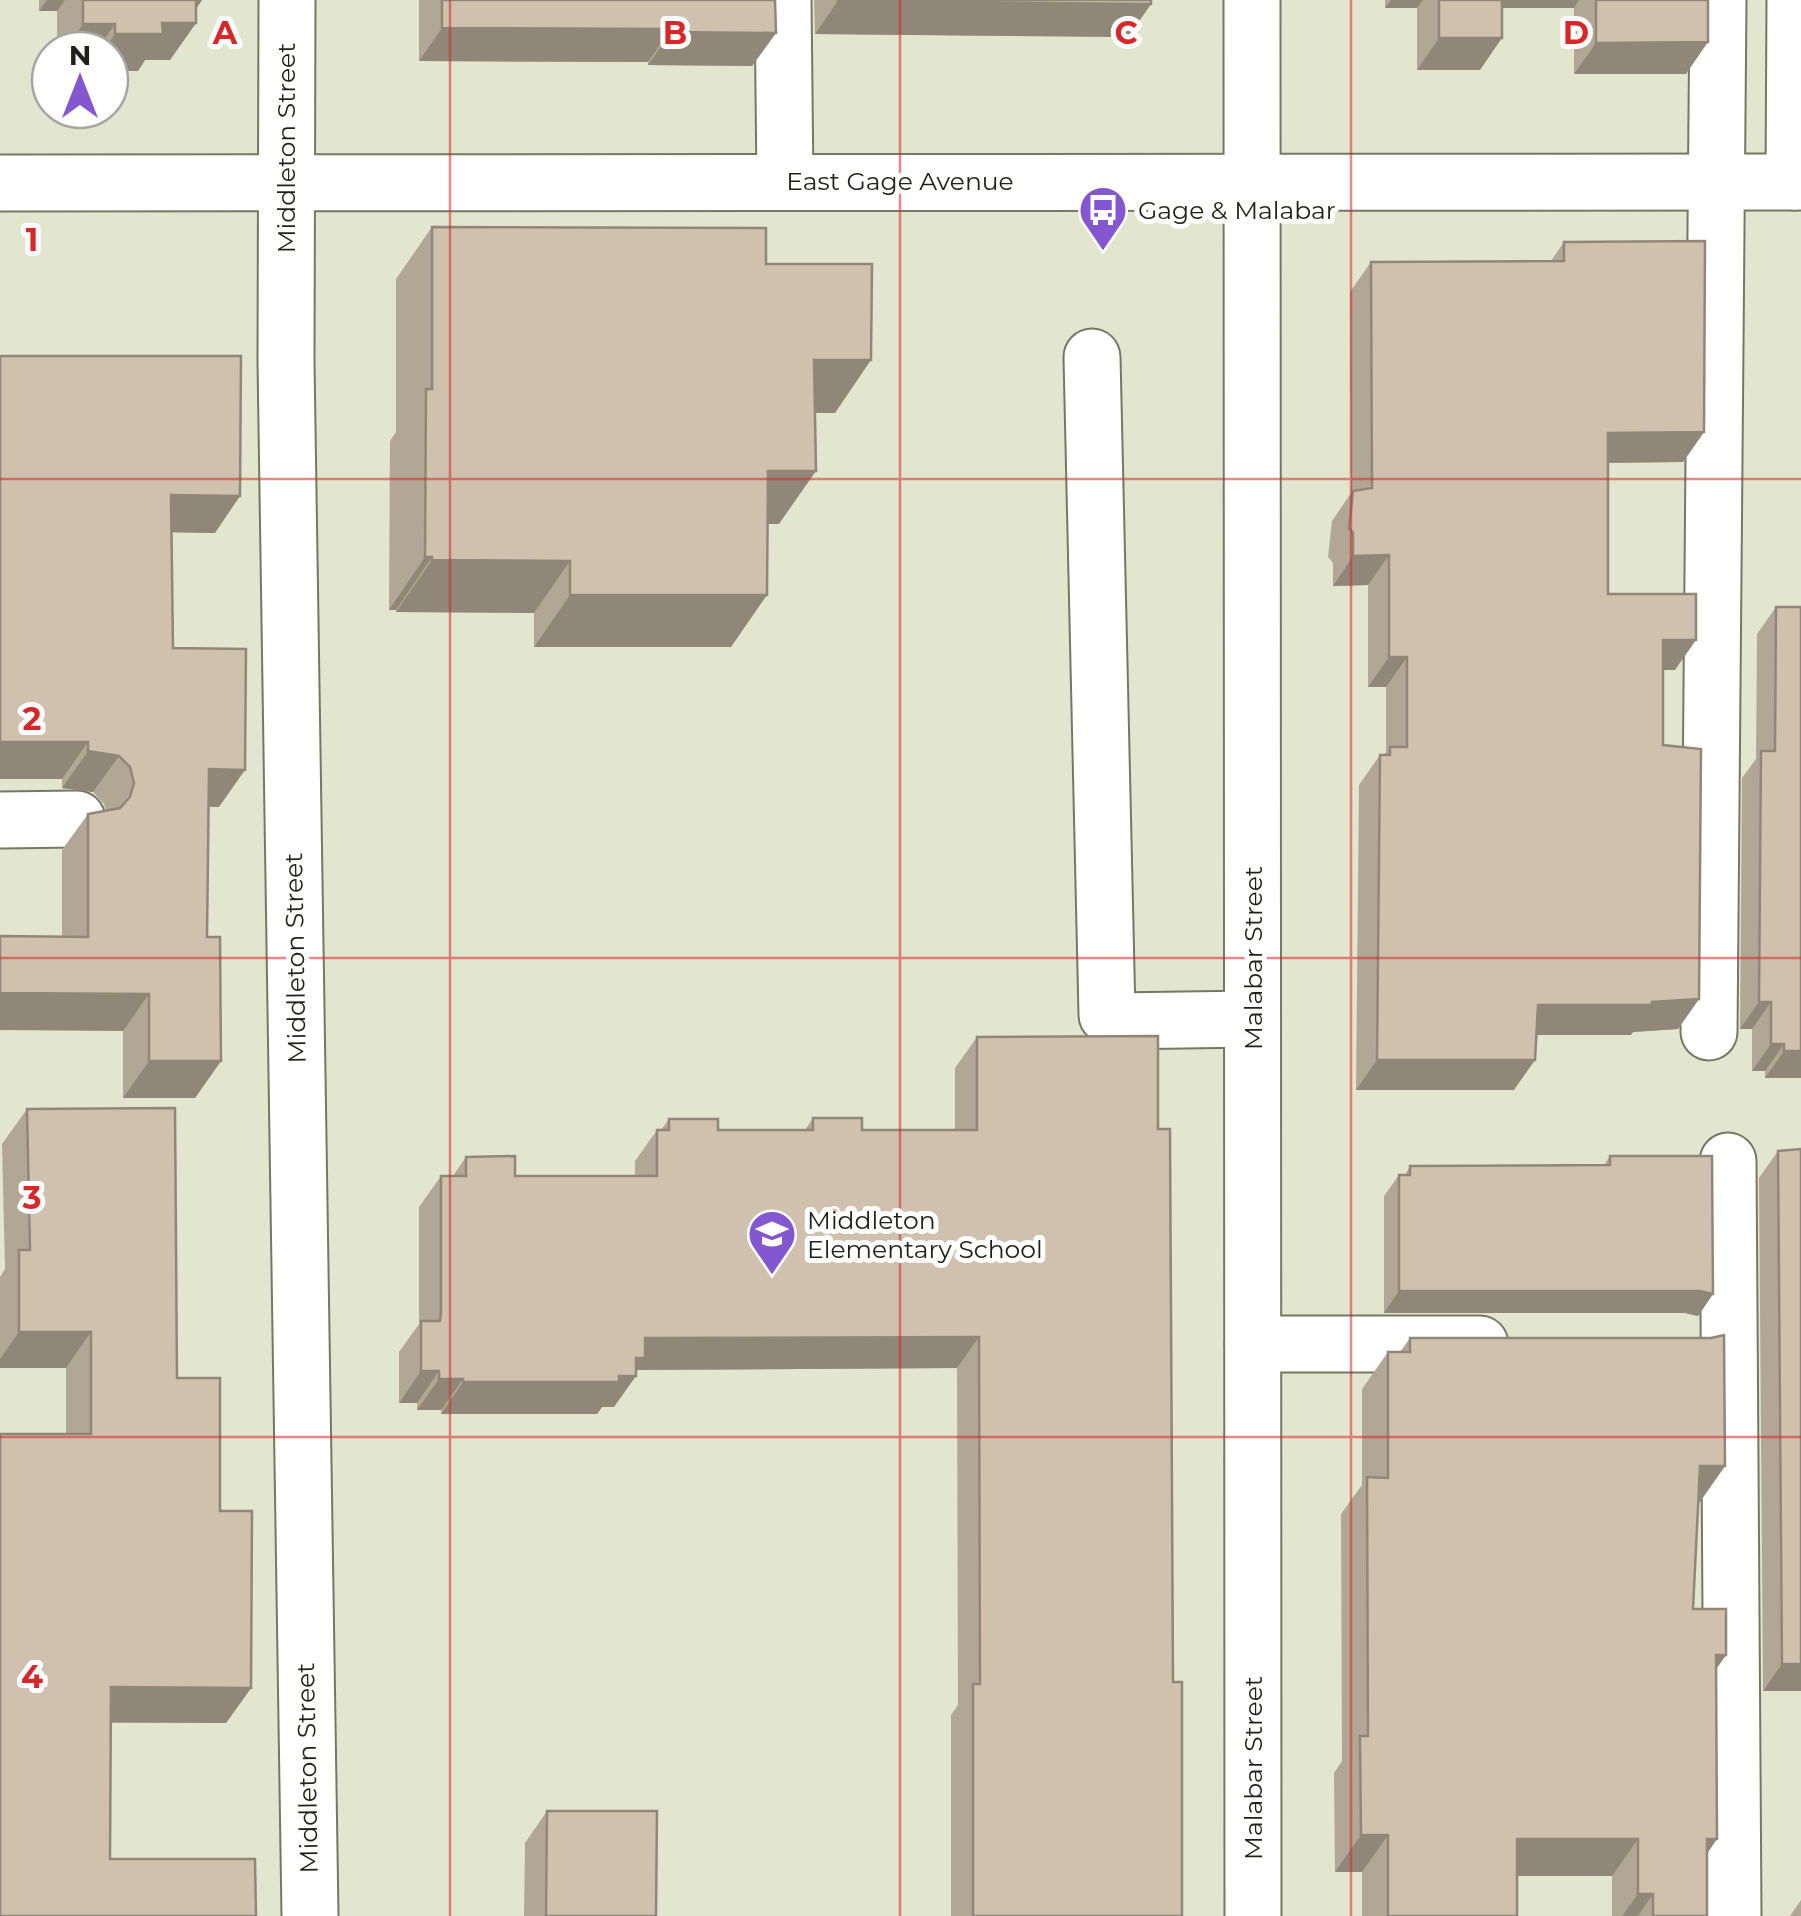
<svg xmlns="http://www.w3.org/2000/svg" width="1801" height="1916" font-family="Montserrat,sans-serif">
	<rect width="100%" height="100%" fill="#e3e6ce"/>
	<g fill="none" stroke-linecap="round" stroke-linejoin="round">
		<!-- minor casing -->
		<g stroke="#757862" stroke-width="59">
			<g id="minor">
				<path d="M287,0L286,362L310,1916"/>
				<path d="M783,0L785,182"/>
				<path d="M1252,0L1253,1916"/>
				<path d="M1794,182L1795,0"/>
				<path d="M1092,357L1107,1015L1115,1021L1252,1019"/>
				<path d="M0,820L77,819"/>
				<path d="M1709,1032L1718,0"/>
				<path d="M1728,1161L1733,1916"/>
				<path d="M1253,1344H1480"/>
			</g>
		</g>
		<!-- major casing -->
		<g stroke="#757862" stroke-width="59">
			<path id="major" d="M0,183L1801,182"/>
		</g>
		<!-- minor -->
		<use href="#minor" stroke="#fff" stroke-width="55"/>
		<!-- major -->
		<use href="#major" stroke="#fff" stroke-width="55"/>
	</g>
	<!-- wall -->
	<g fill="#b2a695">
		<path d="M39,0H202L196,9V23L170,60H145L138,71H110V50H57V11H39Z"/>
		<path d="M419,0H775L776,33L752,66L648,65V62L419,61Z"/>
		<path d="M814,0H1151V4L1128,37L815,34Z"/>
		<path d="M1385,0H1708L1686,74H1574V8H1502L1480,70H1417V8H1385Z"/>
		<path d="M432,227L766,264L835,413H815L779,524H768L731,647H534V613L396,612V610H389L390,441L396,432V279Z"/>
		<path d="M1564,242L1704,432L1683,462L1608,463V594L1675,670H1663V745L1699,999L1678,1029L1633,1032L1631,1035H1536L1514,1090H1356L1359,785L1380,755H1384L1386,752V687H1368V585L1333,586V563L1328,557L1332,521L1351,493L1350,292L1371,262L1551,261Z"/>
		<path d="M0,356L215,533L172,532L173,648L219,807H208L207,937L221,1061L195,1098H123V1031L62,937V850L88,814L106,811L104,804L93,792L62,788V779H0Z"/>
		<path d="M1776,607L1801,1078H1765V1071H1752V1029H1740L1742,778L1756,759L1757,634Z"/>
		<path d="M977,1037L1158,1129L1173,1682L1182,1916H951V1715L958,1705L957,1368L637,1370L614,1407H602L597,1414H441V1410H417V1403H399V1352L419,1324V1207L441,1176H453L466,1157L515,1176H635V1161L657,1130H661L669,1119L718,1130H805L813,1118L862,1130H955V1068Z"/>
		<path d="M27,1109L177,1378L220,1511L251,1688L226,1723H111L110,1859L0,1916L66,1434V1368H0V1277L5,1269L2,1144Z"/>
		<path d="M1778,1151L1801,1691H1763L1759,1178Z"/>
		<path d="M1610,1156L1713,1294L1698,1316L1685,1313H1384V1196L1399,1175H1405L1410,1166L1604,1165Z"/>
		<path d="M1410,1338L1725,1466L1699,1503L1693,1609L1726,1655L1716,1669L1707,1855V1916H1612V1876H1517V1916H1362V1872H1335L1334,1773L1342,1761L1341,1514L1362,1485V1389L1388,1352H1400Z"/>
		<path d="M547,1811L656,1916H524L525,1843Z"/>
		<path d="M1801,1900V1916H1790Z"/>
	</g>
	<!-- shaded-wall -->
	<g fill="#918779">
		<path d="M47,0H65L57,11H39Z"/>
		<path d="M187,0H202L186,23H196L170,60H145L138,71H110V50H104L115,34L162,23Z"/>
		<path d="M1391,0H1423L1417,8H1385Z"/>
		<path d="M1486,0H1579L1574,8H1480Z"/>
		<path d="M838,1L1151,4L1128,37L815,34Z"/>
		<path d="M83,24H115L97,50H65Z"/>
		<path d="M442,28L671,29L648,62L419,61Z"/>
		<path d="M671,32L776,33L752,66L648,65Z"/>
		<path d="M1439,38H1502L1480,70H1417Z"/>
		<path d="M1708,42L1686,74H1574L1596,43Z"/>
		<path d="M814,360H871L835,413H777Z"/>
		<path d="M1704,432L1683,462L1587,463L1608,433Z"/>
		<path d="M768,471H816L779,524H731Z"/>
		<path d="M171,495L240,496L215,533L145,532Z"/>
		<path d="M1389,555L1368,585L1333,586L1353,556Z"/>
		<path d="M425,557H432L396,610H389Z"/>
		<path d="M432,560L570,561L534,613L396,612Z"/>
		<path d="M570,595H767L731,647H534Z"/>
		<path d="M1663,640H1696L1675,670H1642Z"/>
		<path d="M1389,657H1407L1386,687H1368Z"/>
		<path d="M0,742H88L62,779H0Z"/>
		<path d="M88,751L119,756L93,792L62,788Z"/>
		<path d="M209,769L245,770L219,807L183,806Z"/>
		<path d="M0,993L149,994L123,1031L0,1030Z"/>
		<path d="M1699,999L1678,1029L1633,1032L1631,1035H1517L1538,1005L1652,1002Z"/>
		<path d="M1759,1002H1771L1752,1029H1740Z"/>
		<path d="M1771,1044H1784L1765,1071H1752Z"/>
		<path d="M1784,1051H1801V1078H1765Z"/>
		<path d="M1377,1060H1535L1514,1090H1356Z"/>
		<path d="M149,1061H221L195,1098H123Z"/>
		<path d="M1399,1291H1700L1713,1294L1698,1316L1685,1313H1384Z"/>
		<path d="M19,1332H91L66,1368H0V1359Z"/>
		<path d="M979,1337L957,1368L637,1370L633,1376H636L614,1407H602L597,1414H441L463,1382L645,1338Z"/>
		<path d="M421,1371H439L417,1403H399Z"/>
		<path d="M439,1379H463L441,1410H417Z"/>
		<path d="M1700,1466H1725L1699,1503Z"/>
		<path d="M1716,1655H1726L1700,1692Z"/>
		<path d="M1782,1664H1801V1691H1763Z"/>
		<path d="M111,1687L251,1688L226,1723L86,1722Z"/>
		<path d="M1361,1835H1388L1362,1872H1335Z"/>
		<path d="M1517,1839H1638L1612,1876H1491Z"/>
		<path d="M1707,1839H1717L1692,1876Z"/>
		<path d="M1638,1894H1653L1638,1916H1622Z"/>
	</g>
	<!-- building -->
	<g fill="#cfc1ad" stroke="#918779" stroke-width="2.5">
		<path d="M83,0H196V23H162L163,34H115V24H83Z"/>
		<path d="M442,0H775L776,33L671,32V29L442,28Z"/>
		<path d="M838,0H1151V4L838,1Z"/>
		<rect x="1439" y="0" width="63" height="38"/>
		<path d="M1596,0H1708V42L1596,43Z"/>
		<path d="M432,227L766,228V264H872L871,360H814L816,471H768L767,595H570V561L432,560V557H425L426,389H432Z"/>
		<path d="M1705,241L1704,432L1608,433V594H1696V640H1663V745L1701,749L1699,999L1652,1002V1005H1538L1535,1060H1377L1380,755H1390V747H1407V657H1389V555L1353,556V533L1349,528L1353,491L1372,488L1371,262L1564,261V242Z"/>
		<path d="M0,356H241L240,496L171,495L173,648L246,649L245,770L209,769L207,937H220L221,1061H149V994L0,993V936L88,937V814L120,808L130,797L134,783L130,767L119,756L88,751V742H0Z"/>
		<path d="M1776,607H1801V1051H1784V1044H1771V1002H1759L1761,751H1775Z"/>
		<path d="M1158,1036V1129H1170L1173,1682H1182V1916H973V1684H980L979,1337L645,1338V1358H636V1376H619V1382H463V1379H439V1371H421V1321H440L441,1312V1176H466V1157L515,1156V1176H657V1130H669V1119H718V1130H813V1118H862V1130H977V1037Z"/>
		<path d="M175,1108L177,1378H220V1511H252L251,1688L111,1687L110,1859H255L256,1916H0V1434H91V1332H19V1250H30L27,1109Z"/>
		<path d="M1801,1149V1664H1782L1778,1151Z"/>
		<path d="M1610,1156H1712L1713,1294L1700,1291H1399V1175H1410V1166L1610,1165Z"/>
		<path d="M1724,1335L1725,1466H1700L1693,1609H1726V1655H1716L1717,1839H1707V1916H1653V1894H1638V1839H1517V1916H1388V1835H1361L1360,1736H1368L1367,1477L1388,1478V1352H1410V1338H1711Z"/>
		<path d="M547,1811H657L656,1916H546Z"/>
	</g>
	<!-- grid -->
	<path fill="none" stroke="#d62828" stroke-width="2.5" stroke-opacity="0.55" d="M450,0V1916M900,0V1916M1351,0V1916M0,479H1801M0,958H1801M0,1437H1801"/>
	<!-- icons -->
	<defs>
		<g id="bus-pin" transform="scale(2.5)"><path d="M0 17L-7.5 6A9.5 9.5 0 1 1 7.5 6Z" fill="#8456d0" stroke="#fff"/><path d="M-5-6H5V4H4V6H2V4H-2V6H-4V4H-5ZM-3.5-4V0h7V-4ZM-3.5 1.2v1.5H-2V1.2ZM2 1.2v1.5H3.5V1.2Z" fill="#fff"/></g>
		<g id="school-pin" transform="scale(2.5)"><path d="M0 17L-7.5 6A9.5 9.5 0 1 1 7.5 6Z" fill="#8456d0" stroke="#fff"/><path d="M0-5L7-2L0 1L-7-2ZM-4 1L0 2.5L4 1V4Q0 6-4 4Z" fill="#fff"/></g>
	</defs>
	<g fill-rule="evenodd">
		<use href="#bus-pin" x="1103" y="210"/>
		<use href="#school-pin" x="772" y="1234"/>
	</g>
	<g text-anchor="middle" dominant-baseline="central" stroke-width="10" stroke-linejoin="round" paint-order="stroke">
		<!-- street labels -->
		<g font-size="25" fill="#1f2017" stroke="#fff">
			<text transform="translate(286 148) rotate(-90)">Middleton Street</text>
			<text x="900" y="181">East Gage Avenue</text>
			<text transform="translate(295 958) rotate(-91)">Middleton Street</text>
			<text transform="translate(1253 958) rotate(-90)">Malabar Street</text>
			<text transform="translate(307 1768) rotate(-91)">Middleton Street</text>
			<text transform="translate(1253 1768) rotate(-90)">Malabar Street</text>
		</g>
		<!-- poi labels -->
		<g font-size="25" fill="#1f2017" stroke="#fff" text-anchor="start">
			<text x="1138" y="210">Gage &amp; Malabar</text>
			<text x="807" y="1220">Middleton<tspan x="807" dy="29">Elementary School</tspan></text>
		</g>
	</g>
	<g font-size="32" text-anchor="middle" font-weight="bold" fill="#d62828" stroke="#fff" stroke-width="10" stroke-linejoin="round" paint-order="stroke">
		<text x="225" y="44">A</text>
		<text x="675" y="44">B</text>
		<text x="1126" y="44">C</text>
		<text x="1576" y="44">D</text>
		<text x="32" y="251">1</text>
		<text x="32" y="730">2</text>
		<text x="32" y="1209">3</text>
		<text x="32" y="1688">4</text>
	</g>
	<!-- north arrow -->
	<g transform="translate(80 80)"><circle r="48" fill="#ffffff" stroke="#a5a6a2" stroke-width="2.5"/>
	<path d="M0-8L18 38L0 25L-18 38Z" fill="#8456d0"/>
	<text y="-15" font-size="28" font-weight="bold" text-anchor="middle" fill="#1f2017">N</text>
	</g>
</svg>
